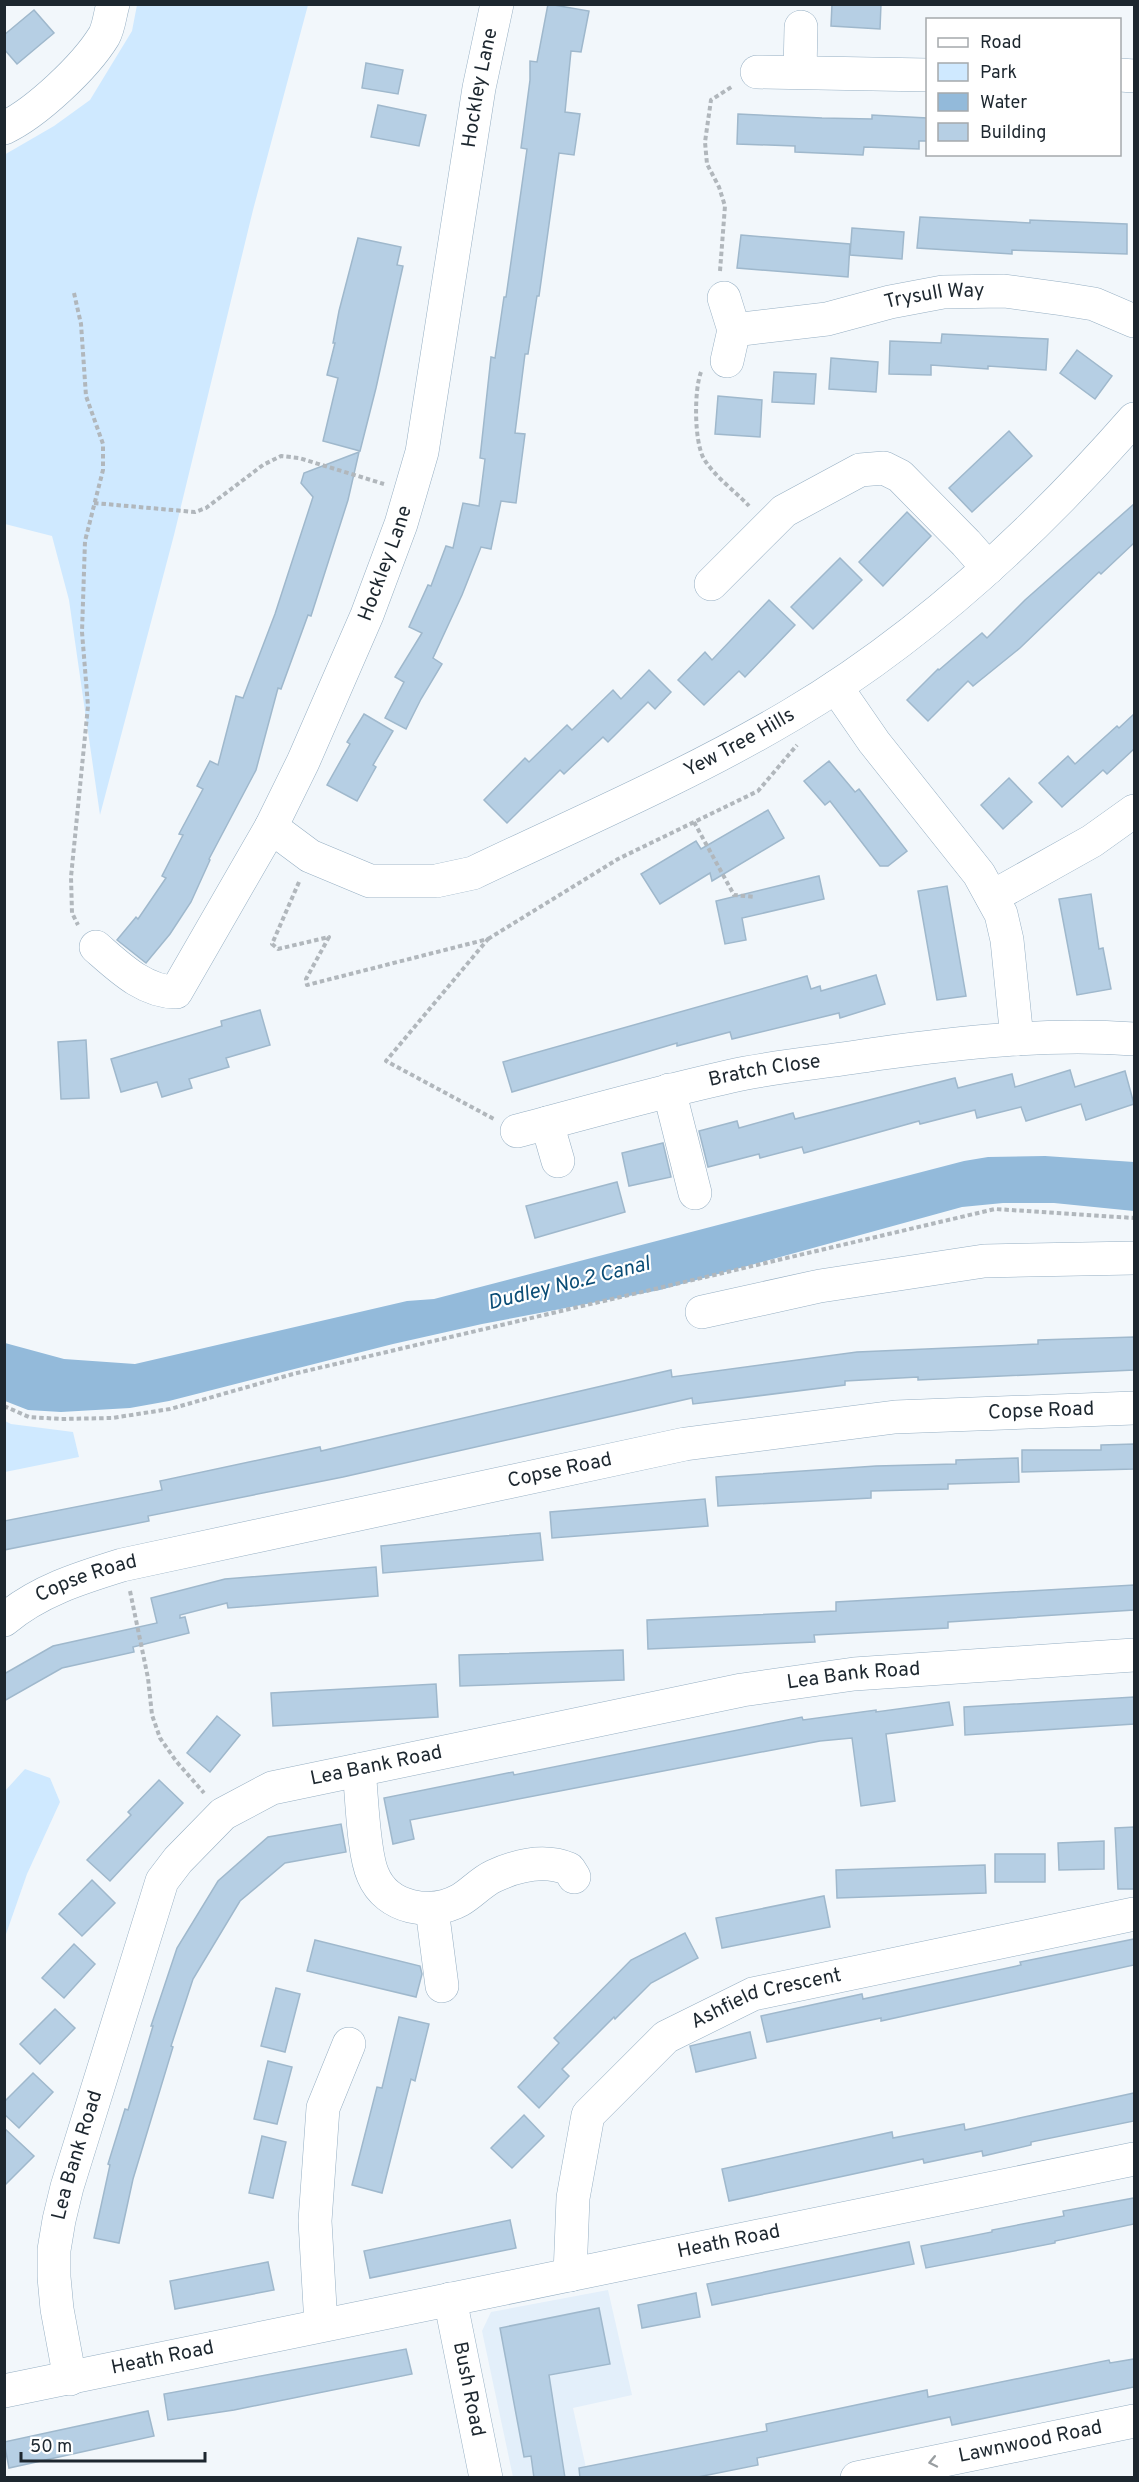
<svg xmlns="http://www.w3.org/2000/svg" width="1139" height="2482" font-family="Overpass,sans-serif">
	<rect width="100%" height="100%" fill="#f2f7fb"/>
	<!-- built -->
	<path fill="#e3effa" d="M608,2290L632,2395L573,2408L588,2477H513L482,2331L491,2312Z"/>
	<!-- green -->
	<g fill="#cfe9ff">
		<path d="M137,5H308L253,210L174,535L100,815L69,600L52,536L5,524L4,155L54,126L90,100L132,31Z"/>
		<path d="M5,1421L11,1424L73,1432L79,1457L5,1472Z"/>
		<path d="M25,1769L50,1778L60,1802L27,1874L5,1937V1791Z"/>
	</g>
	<!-- water -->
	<path fill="#93bada" d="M1045,1156L1134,1162V1211L1054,1203H1003L962,1207L660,1290L482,1324L393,1344L169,1401L130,1408L61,1412L28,1410L5,1401V1343L64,1359L135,1364L407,1301L434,1299L964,1161L988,1157Z"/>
	<!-- building -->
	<g fill="#b6cfe4" stroke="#9fb8cc" stroke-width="1.5">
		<path d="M548,4L589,11L581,52L571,51L565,112L580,114L574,155L559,153L539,296H537L528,354H525L515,433L525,434L516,503L501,501L491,549L481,547L462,595L433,658L442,664L421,699L406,729L385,718L404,682L395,677L422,633L409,627L428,585L431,586L446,546L453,548L463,503L479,506L485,459L480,458L491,357L495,358L504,297H506L527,149L521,148L530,80V61L537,62Z"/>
		<path d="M832,4H881L880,29L831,26Z"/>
		<path d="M34,10L54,33L17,64L4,49V35Z"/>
		<path d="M366,63L403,70L398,94L362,88Z"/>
		<path d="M378,105L426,115L419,146L371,137Z"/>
		<path d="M738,114L822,118L872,119V115L927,118V141H919V149L864,147L863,155L795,152V146L737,144Z"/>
		<path d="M920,217L1030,223V220L1127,224V254L1012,250V254L917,248Z"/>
		<path d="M852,228L904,232L902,259L850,255Z"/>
		<path d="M741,235L850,244L848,277L737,268Z"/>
		<path d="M358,238L401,247L397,265L403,266L376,388L360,451L323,441L338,378L327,375L335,343H333L339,311Z"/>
		<path d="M942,334L1048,339L1046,370L988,366V369L931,365V375L889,374L890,341L941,343Z"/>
		<path d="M1077,350L1112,376L1095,399L1060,373Z"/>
		<path d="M831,358L878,362L876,392L829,389Z"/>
		<path d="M774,372L816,374L814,404L772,402Z"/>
		<path d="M718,396L762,400L760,437L715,434Z"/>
		<path d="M1009,431L1032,456L972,512L949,488Z"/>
		<path d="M359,452L348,500L311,616L308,615L281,689L278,688L256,770L209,859L210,860L191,902L170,934L146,963L117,940L136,917L138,919L166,878L162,876L183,835L179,834L203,789L197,786L210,761L218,765L236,696L243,698L275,614L313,497L301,483L304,473Z"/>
		<path d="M1134,504V543L1101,574L1099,572L1020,648L973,686L968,681L928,721L907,700L938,669L939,670L982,633L987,638L1025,600Z"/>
		<path d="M907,512L931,536L883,586L859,562Z"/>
		<path d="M840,558L862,580L813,629L791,607Z"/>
		<path d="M769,600L795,625L745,677L739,671L704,705L678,680L705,652L712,660Z"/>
		<path d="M649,670L671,692L655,709L648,702L608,742L603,737L564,774L560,770L507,823L484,800L525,758L529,762L567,725L572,730L613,690L621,699Z"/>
		<path d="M364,714L393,731L373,765L376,767L357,801L327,785L350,744L347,742Z"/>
		<path d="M1134,714V749L1107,774L1103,770L1062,807L1039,783L1068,756L1075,764L1117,726L1119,728Z"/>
		<path d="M829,761L855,792L859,789L907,851L888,866H880L830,801L825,805L804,781Z"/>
		<path d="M1009,778L1032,802L1003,829L981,805Z"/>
		<path d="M768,810L784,838L712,881L710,873L660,904L641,874L696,841L701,849Z"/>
		<path d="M819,876L824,899L742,918L746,940L725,944L716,901Z"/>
		<path d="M947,886L966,996L937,1000L918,891Z"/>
		<path d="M1091,894L1099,949L1103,948L1111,989L1077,995L1059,899Z"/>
		<path d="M876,975L885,1004L840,1018L839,1013L732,1039L730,1032L677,1046V1043L512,1092L503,1062L807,976L811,989L820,986L821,991Z"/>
		<path d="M260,1010L270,1045L226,1058L229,1067L189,1079L192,1088L162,1097L157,1082L121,1092L111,1059L222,1026L221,1021Z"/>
		<path d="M86,1040L89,1098L61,1099L58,1042Z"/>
		<path d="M1070,1070L1075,1087L1125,1071L1134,1104L1086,1120L1081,1104L1026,1121L1021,1107L977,1118L975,1110L920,1124L919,1121L804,1153L802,1147L760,1158L759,1154L708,1167L699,1131L737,1121L739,1128L793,1113L795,1119L955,1078L958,1088L1012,1074L1015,1087Z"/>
		<path d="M663,1143L671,1177L629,1186L622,1153Z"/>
		<path d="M617,1182L625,1212L535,1238L526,1206Z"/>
		<path d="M1134,1337V1370L918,1380V1377L845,1381V1385L693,1404L692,1398L343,1477L148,1516L149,1521L4,1550V1521L162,1490L160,1481L320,1447L321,1451L671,1370L672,1377L857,1352L1038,1344V1340Z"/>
		<path d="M1134,1444V1469L1022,1472V1450H1101V1445Z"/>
		<path d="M1018,1458L1019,1482L948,1484V1489L871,1491V1498L718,1506L716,1477L876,1466L956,1464V1460Z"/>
		<path d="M705,1499L708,1526L552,1538L550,1512Z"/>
		<path d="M540,1533L543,1560L383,1573L381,1546Z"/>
		<path d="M376,1567L378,1596L228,1608L227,1603L180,1615V1618L185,1617L189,1633L133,1647L134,1652L62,1668L4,1701V1674L53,1646L157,1623L151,1598L225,1579Z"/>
		<path d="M1134,1585V1610L948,1622V1628L814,1635L815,1642L648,1649L647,1620L836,1611V1602Z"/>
		<path d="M623,1650L624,1680L460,1686L459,1655Z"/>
		<path d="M436,1684L438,1717L273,1726L271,1693Z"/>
		<path d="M1134,1697V1724L965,1735L964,1707Z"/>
		<path d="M949,1702L953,1725L886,1734L895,1801L861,1806L852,1738L820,1741L746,1755L410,1820L414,1839L393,1844L384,1798L513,1772L514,1775L802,1717L803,1720L876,1710V1712Z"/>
		<path d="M217,1716L240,1735L210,1772L187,1753Z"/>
		<path d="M159,1780L183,1803L110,1881L87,1860L131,1815L128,1812Z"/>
		<path d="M341,1824L346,1852L285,1863L240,1901L193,1979L171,2046L173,2047L133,2179L119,2243L94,2238L110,2165L108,2164L125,2109L128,2110L153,2026H151L177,1948L218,1881L268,1837Z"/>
		<path d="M1134,1827V1889H1118L1115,1828Z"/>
		<path d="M1104,1841V1869L1059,1870L1058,1843Z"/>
		<rect x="995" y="1854" width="50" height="28"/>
		<path d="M985,1865L986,1893L837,1898L836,1870Z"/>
		<path d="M92,1880L115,1903L82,1936L59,1914Z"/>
		<path d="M824,1896L830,1927L722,1948L716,1918Z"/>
		<path d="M685,1933L698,1958L651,1983L615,2019L614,2017L562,2069L569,2076L539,2108L518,2087L559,2043L554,2038L631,1960Z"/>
		<path d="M1134,1939V1965L881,2021V2018L767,2042L761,2016L862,1994L863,1999L1021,1965L1020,1962Z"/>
		<path d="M315,1940L420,1966L422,1974L416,1997L307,1971Z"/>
		<path d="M74,1944L95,1964L64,1998L42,1978Z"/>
		<path d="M276,1988L300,1994L285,2052L261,2046Z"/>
		<path d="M55,2009L75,2028L40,2064L20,2044Z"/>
		<path d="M399,2017L429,2024L415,2081L411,2079L382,2193L352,2185L377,2087L382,2088Z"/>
		<path d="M750,2032L756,2058L696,2072L690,2046Z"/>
		<path d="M268,2061L292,2067L277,2124L254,2119Z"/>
		<path d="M33,2073L53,2092L19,2128L4,2114V2102Z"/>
		<path d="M1134,2093V2121L1031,2142V2145L983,2156L982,2151L924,2163L923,2159L729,2201L722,2169L892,2132L893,2138L964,2124L965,2130Z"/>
		<path d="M524,2115L544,2136L512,2168L491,2148Z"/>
		<path d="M4,2128L34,2156L4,2186Z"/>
		<path d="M262,2136L286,2142L273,2198L249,2193Z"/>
		<path d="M1134,2198V2224L1055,2241V2243L926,2268L921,2246L992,2232V2230L1064,2216L1063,2211Z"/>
		<path d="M510,2220L516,2248L370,2278L364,2251Z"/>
		<path d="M909,2242L914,2264L712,2305L707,2284Z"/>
		<path d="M268,2262L274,2290L175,2309L170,2281Z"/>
		<path d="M696,2293L700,2317L642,2328L638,2305Z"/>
		<path d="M599,2308L610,2364L549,2375L565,2478H534L531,2456L524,2457L500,2328Z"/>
		<path d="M406,2349L412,2374L234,2410L168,2420L164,2394Z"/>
		<path d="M1134,2359V2387L952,2425L950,2417L757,2458L758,2465L693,2478H580L579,2468L767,2431L766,2424L927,2390L928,2397L1109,2360L1110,2363Z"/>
		<path d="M148,2411L154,2436L9,2468L4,2442Z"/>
	</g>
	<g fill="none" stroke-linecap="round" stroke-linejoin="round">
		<!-- minor casing -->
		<g stroke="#96afc3" stroke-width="34">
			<g id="minor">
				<path d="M757,72L928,75"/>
				<path d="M800,72L801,27"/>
				<path d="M1120,75L1134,76"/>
				<path d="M4,128C36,113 85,67 104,36C109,27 110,14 113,4"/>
				<path d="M724,298L734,330L727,361"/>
				<path id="s1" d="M734,330L827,319L890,302L943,292L1004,291L1063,299L1094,304L1134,321"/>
				<path d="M711,584L784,511L860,470L884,468L900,476L966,543L988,568"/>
				<path d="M836,687L874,742L979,874L1001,914L1007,940L1017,1039"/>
				<path id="s2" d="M271,827L310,856L370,881H436L473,873C580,822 690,775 791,715C921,638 1035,532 1134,419"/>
				<path d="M992,897L1092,841L1134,811"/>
				<path id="s3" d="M96,947C119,967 144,992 176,992L271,827L303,762L367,615L401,524L422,452L479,88L497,4"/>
				<path d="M669,1090L695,1193"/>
				<path d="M547,1123L558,1161"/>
				<path id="s4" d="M517,1131C593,1111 669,1089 746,1073C789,1065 833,1061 876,1054C962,1042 1048,1033 1134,1039"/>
				<path d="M702,1312L820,1286L984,1261L1134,1258"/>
				<path id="s5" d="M4,1620C38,1591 80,1578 122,1565L685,1444L895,1417L1134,1408"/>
				<path d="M359,1770C362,1796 363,1853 373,1875C387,1909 431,1916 460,1900C472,1893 481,1882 494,1876C518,1865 545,1859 569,1869L574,1877"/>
				<path d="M432,1909L442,1986"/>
				<path id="s6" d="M570,2275L573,2198L588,2115L666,2037L753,1994L1134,1914"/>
				<path id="s7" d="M450,2299L486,2478"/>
				<path d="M321,2325L315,2221L323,2108L349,2044"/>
				<path id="s8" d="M70,2379L57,2309L54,2277V2250L59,2220L67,2187L162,1881L178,1860L223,1814L272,1788L742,1690L854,1674L1134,1655"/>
				<path id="s9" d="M4,2391L1134,2159"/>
				<path id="s10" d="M857,2478L1134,2421"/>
			</g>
		</g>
		<!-- path -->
		<g stroke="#b1b7bc" stroke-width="4" stroke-dasharray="4.5 3" stroke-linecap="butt">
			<path d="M720,271L725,206L719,187L707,164L705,142L711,100L733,86"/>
			<path d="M74,293L81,324L86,396L103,444V470L85,541L82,632L88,706L71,877L72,913L78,925"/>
			<path d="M701,372C694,390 694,442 704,459C715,477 735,491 749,506"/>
			<path d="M94,503L195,512L206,508L263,465L281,456L299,458L384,484"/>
			<path d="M694,822L734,895L755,897"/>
			<path d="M299,882L272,944L278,949L329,937L306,979L307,985L488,939L386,1061L494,1119"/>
			<path d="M488,939L618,859L758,791L797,745"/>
			<path d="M4,1406L29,1417L61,1419L112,1418L170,1409L293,1374L995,1209L1134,1218"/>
			<path d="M130,1591L148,1678L152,1715L160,1738L176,1761L204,1793"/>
		</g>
		<!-- minor -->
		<use href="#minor" stroke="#fff" stroke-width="33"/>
	</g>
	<!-- one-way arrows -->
	<defs><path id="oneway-chevron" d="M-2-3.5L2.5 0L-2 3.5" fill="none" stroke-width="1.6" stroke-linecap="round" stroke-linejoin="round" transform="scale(1.5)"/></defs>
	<use stroke="#999ea1" href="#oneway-chevron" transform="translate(933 2462) rotate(168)"/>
	<g text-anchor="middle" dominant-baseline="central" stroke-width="4.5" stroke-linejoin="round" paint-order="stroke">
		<!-- street labels -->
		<g font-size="20" fill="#1d272f" stroke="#fff">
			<text stroke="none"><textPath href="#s3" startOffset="1058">Hockley Lane</textPath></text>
			<text stroke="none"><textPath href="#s1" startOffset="204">Trysull Way</textPath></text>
			<text stroke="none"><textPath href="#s3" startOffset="572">Hockley Lane</textPath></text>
			<text stroke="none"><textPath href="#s2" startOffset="514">Yew Tree Hills</textPath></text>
			<text stroke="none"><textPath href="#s4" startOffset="255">Bratch Close</textPath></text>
			<text stroke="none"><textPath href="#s5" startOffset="1065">Copse Road</textPath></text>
			<text stroke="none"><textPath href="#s5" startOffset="579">Copse Road</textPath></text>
			<text stroke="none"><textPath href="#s5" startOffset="93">Copse Road</textPath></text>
			<text stroke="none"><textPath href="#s8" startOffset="1254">Lea Bank Road</textPath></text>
			<text stroke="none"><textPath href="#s8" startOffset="768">Lea Bank Road</textPath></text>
			<text stroke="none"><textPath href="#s6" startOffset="380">Ashfield Crescent</textPath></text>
			<text stroke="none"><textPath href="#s8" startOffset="228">Lea Bank Road</textPath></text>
			<text stroke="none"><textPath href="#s9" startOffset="740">Heath Road</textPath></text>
			<text stroke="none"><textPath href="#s9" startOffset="162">Heath Road</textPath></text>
			<text stroke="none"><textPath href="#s7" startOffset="92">Bush Road</textPath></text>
			<text stroke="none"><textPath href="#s10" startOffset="177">Lawnwood Road</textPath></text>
		</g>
		<!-- water labels -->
		<g font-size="21" font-style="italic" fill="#0b4d76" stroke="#fff">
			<text transform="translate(569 1284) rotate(-14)">Dudley No.2 Canal</text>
		</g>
	</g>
	<!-- border -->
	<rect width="1139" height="2482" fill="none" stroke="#1d272f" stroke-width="12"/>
	<!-- legend -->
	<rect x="926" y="18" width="195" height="138" fill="#ffffff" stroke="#a5a9ac" stroke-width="1.5"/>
	<rect x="938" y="38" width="30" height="9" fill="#ffffff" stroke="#a5a9ac" stroke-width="1.5"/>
	<text x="980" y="48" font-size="18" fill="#1d272f">Road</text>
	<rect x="938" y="63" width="30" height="18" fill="#cfe9ff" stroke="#a5a9ac" stroke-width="1.5"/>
	<text x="980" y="78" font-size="18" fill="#1d272f">Park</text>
	<rect x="938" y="93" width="30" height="18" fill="#93bada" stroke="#a5a9ac" stroke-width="1.5"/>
	<text x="980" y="108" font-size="18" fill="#1d272f">Water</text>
	<rect x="938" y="123" width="30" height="18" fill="#b6cfe4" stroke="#a5a9ac" stroke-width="1.5"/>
	<text x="980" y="138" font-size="18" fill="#1d272f">Building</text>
	<!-- scale -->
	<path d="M21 2452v9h184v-9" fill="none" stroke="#1d272f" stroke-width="3"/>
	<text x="30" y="2452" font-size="18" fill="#1d272f" stroke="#ffffff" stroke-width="4.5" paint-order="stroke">50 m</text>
</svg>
